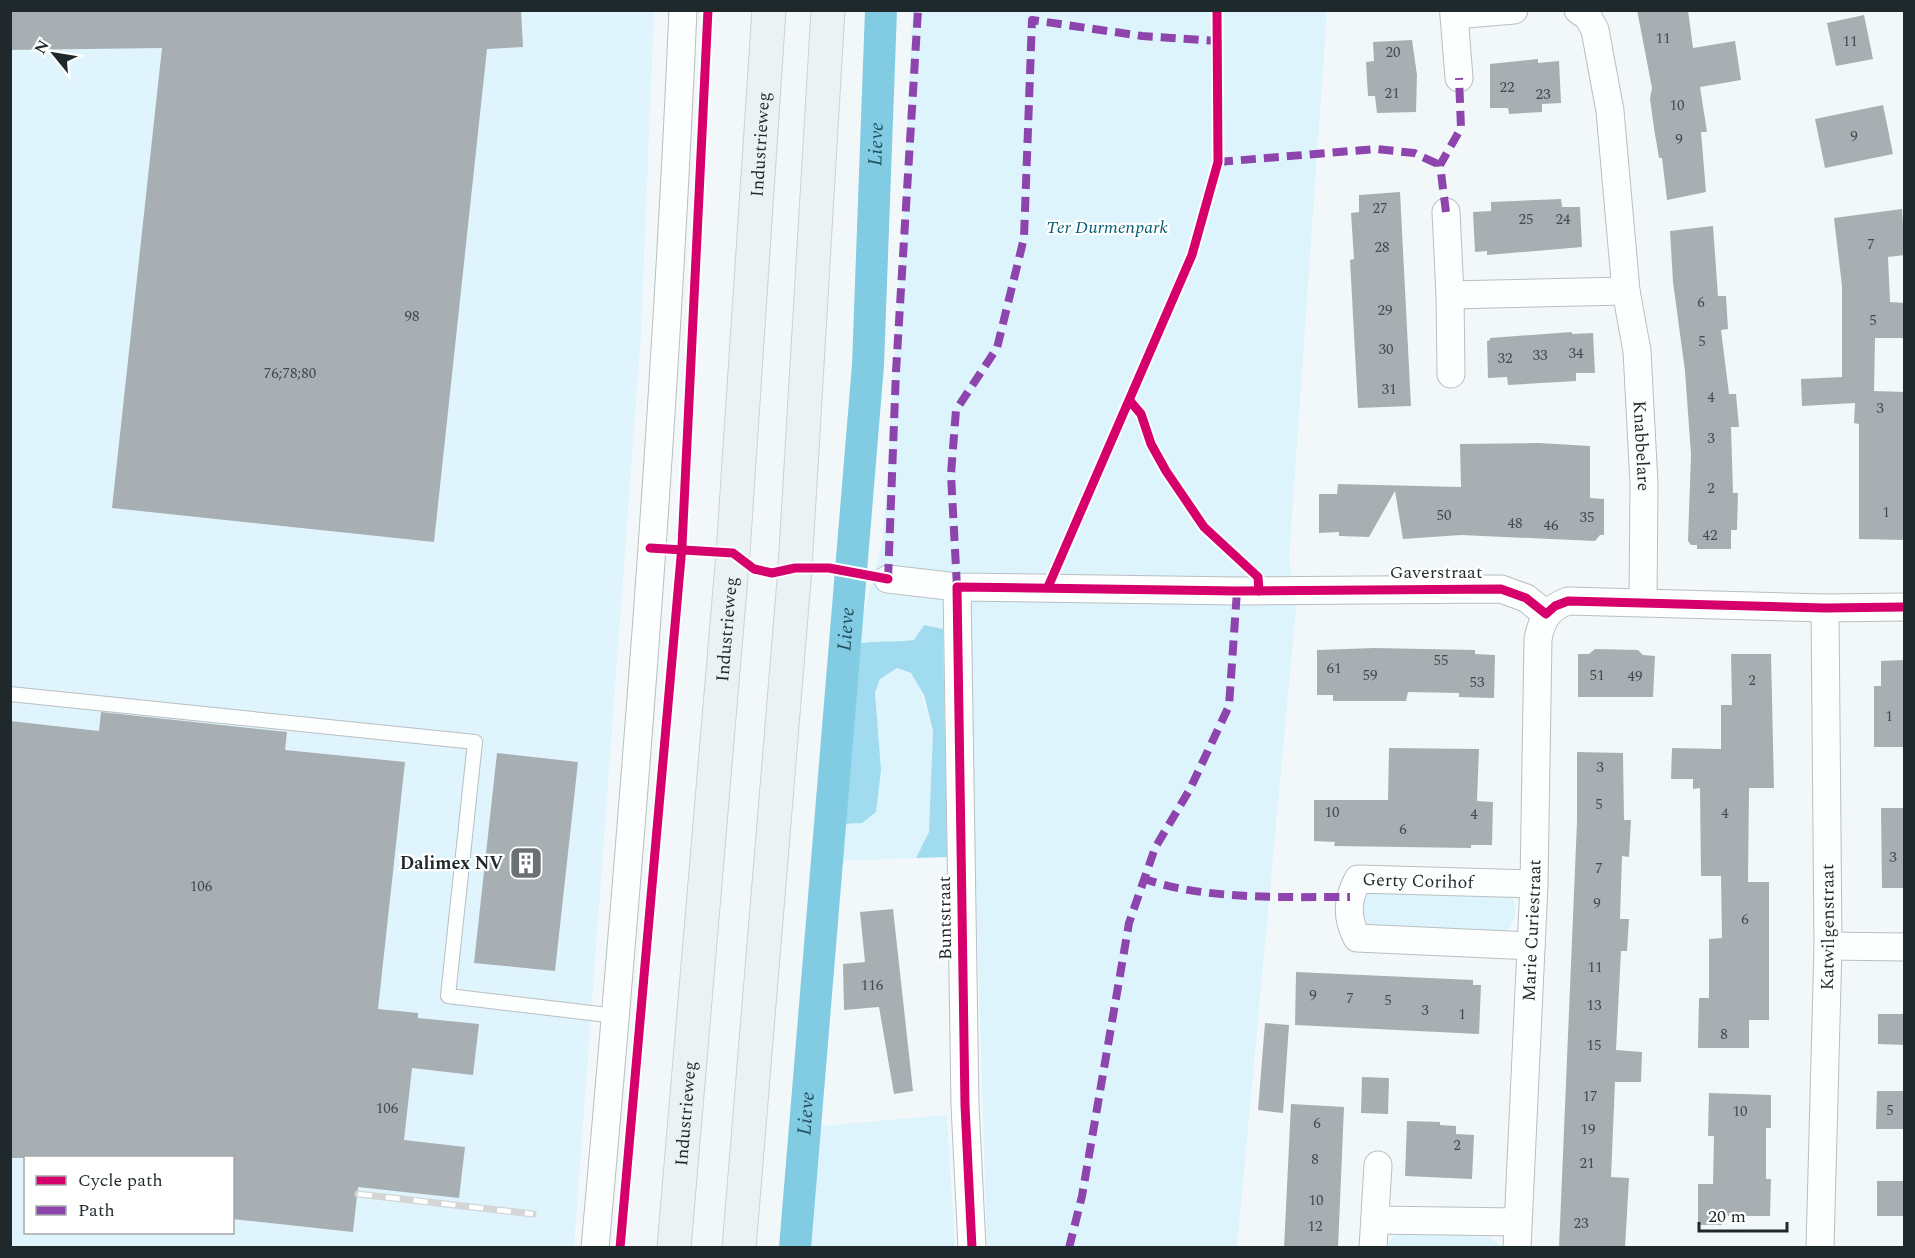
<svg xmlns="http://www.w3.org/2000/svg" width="1915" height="1258" font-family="Spectral,serif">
	<rect width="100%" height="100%" fill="#f2f8fa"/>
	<!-- built -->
	<path fill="#dff4fc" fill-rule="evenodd" d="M10,11H654L641,334L574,1247H11ZM26,1158H232V1232H26Z"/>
	<!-- green -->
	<g fill="#def4fc">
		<path d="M912,11H1327L1289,559L1296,608L1237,1247H987L968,640L943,629C928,635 912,642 895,643C881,643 870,641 856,644L883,539L903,224Z"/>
		<path d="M897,668L911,673L917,680L933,731L929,832L916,858L840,861L844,824L862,823L875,693L879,679Z"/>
		<path d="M1371,889L1511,894C1518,909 1516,919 1507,932L1371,928L1361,922L1360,900Z"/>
		<path d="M947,1115L955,1247H809L820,1126Z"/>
		<path d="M1481,1233L1505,1248H1385L1395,1234Z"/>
	</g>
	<!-- forest -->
	<path fill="#a1dbef" d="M924,625L943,629L947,857L916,858L929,832L933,731L924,695L911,673L897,668L880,679L875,693L881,770L876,812L862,823L844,824L852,658L856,644C876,640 894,643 914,640Z"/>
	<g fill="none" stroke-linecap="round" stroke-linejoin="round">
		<!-- canal -->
		<path stroke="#81cbe3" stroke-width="32" id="s1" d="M795,1248L868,365L881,10"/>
	</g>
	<!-- building -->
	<g fill="#a8afb2">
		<path d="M10,10H521L523,47L487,49L434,542L112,508L162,48L10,50Z"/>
		<path d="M1637,10H1688L1693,48L1735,41L1741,80L1700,87L1707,132H1701L1706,192L1667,200L1662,158H1659L1654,128L1650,99L1652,88Z"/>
		<path d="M1864,15L1873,59L1836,66L1827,23Z"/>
		<path d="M1412,40L1417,75L1416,112L1377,113L1375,96H1368L1366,62L1374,61L1373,42Z"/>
		<path d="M1538,59V63L1559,61L1561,103L1542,104V112L1509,114L1508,108H1490V64Z"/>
		<path d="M1883,105L1893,154L1825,168L1815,119Z"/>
		<path d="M1400,192L1411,406L1358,408L1350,260L1354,259L1351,213L1359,212V195Z"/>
		<path d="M1561,199L1562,207H1580L1582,247L1487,255V251L1475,252L1473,212L1491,211V202Z"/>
		<path d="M1902,209L1905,255L1888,257L1890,302L1905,303V338H1875L1874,391L1905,392V540L1859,539V424L1854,423L1855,403L1802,406L1801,379L1842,377V286L1834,218Z"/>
		<path d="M1713,226L1718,296H1726L1728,329L1721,330L1729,394H1736L1739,427H1731L1733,493H1738L1737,530H1731V549H1697V545H1691L1688,541L1691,454L1685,371L1673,282L1670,231Z"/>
		<path d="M1572,332V334L1593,333L1595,373H1576V381L1508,385L1507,377L1488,378L1487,341L1490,340V338Z"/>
		<path d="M1539,443L1590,446V498L1604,499V535H1600L1595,541L1461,535L1403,539L1395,491L1369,537L1339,536V532L1319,533V494H1337L1338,484L1461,487L1460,444Z"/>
		<path d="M1374,648L1475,650V654L1495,655L1494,698L1459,697V693L1408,692L1406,701H1333V695H1317V650Z"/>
		<path d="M1595,649L1638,650L1643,655L1655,656L1653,697H1578V654H1589Z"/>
		<path d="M1731,654H1771L1774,788H1749L1748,882H1769V1020H1749V1048H1698L1699,998H1709V939L1722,938L1721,876H1701L1700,788L1693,789V779H1671L1672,748L1721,749V705H1732Z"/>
		<path d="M1905,660V747H1874V686H1881V661Z"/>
		<path d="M101,712L287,732L285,750L405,762L378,1009L418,1013V1018L479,1024L473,1075L412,1068L404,1140L465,1147L459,1198L358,1187L353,1232L232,1219V1158H10V721L99,731Z"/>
		<path d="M1389,748L1479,749L1477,801L1493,802L1492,845H1471V848L1334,846L1335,842L1314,841V800H1388Z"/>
		<path d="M1577,752L1623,753L1624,820H1631L1629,857L1622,856L1620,919H1629L1627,951H1621L1616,1050L1642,1052L1641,1082H1615L1611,1177L1629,1178L1625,1248H1559L1577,822Z"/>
		<path d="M497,753L578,762L555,971L474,963Z"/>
		<path d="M1881,808H1905V888H1882Z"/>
		<path d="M893,909L913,1091L894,1094L879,1007L844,1010L843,964L865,962L860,912Z"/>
		<path d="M1296,972L1473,980V985H1481L1479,1034L1295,1025Z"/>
		<path d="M1878,1014H1905V1045L1878,1044Z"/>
		<path d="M1265,1023L1289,1025L1283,1113L1258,1110Z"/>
		<path d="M1362,1077L1389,1078L1388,1114L1361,1113Z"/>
		<path d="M1877,1091H1905V1129H1876Z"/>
		<path d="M1709,1093L1771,1095V1128H1766V1179H1771L1770,1216H1722V1225H1698V1184H1713L1714,1136H1708Z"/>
		<path d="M1291,1104L1344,1107L1338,1248H1284Z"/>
		<path d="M1407,1121L1440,1122V1125L1456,1126V1134L1474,1135L1472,1179L1405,1176Z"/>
		<rect x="1877" y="1181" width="28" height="35"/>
	</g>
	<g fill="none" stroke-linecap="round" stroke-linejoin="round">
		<!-- service casing -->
		<g stroke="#b8bfc2" stroke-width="16">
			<path id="service" d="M10,694L475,742L448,996L616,1016"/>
		</g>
		<!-- minor casing -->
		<g stroke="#b8bfc2" stroke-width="29">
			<g id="minor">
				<path d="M1454,10V15L1514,10"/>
				<path id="s2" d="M1578,10L1588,17L1595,30L1610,111L1626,291L1637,351L1644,484L1643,602"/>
				<path d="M1454,15L1459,78"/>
				<path d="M1446,212L1450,295L1626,291"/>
				<path d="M1450,295L1451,374"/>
				<path d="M888,579L957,587L1237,591L1501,589L1526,598L1546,614"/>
				<path d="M957,587L965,1105L972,1248"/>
				<path id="s3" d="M1531,946L1357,938C1346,917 1347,900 1358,879L1534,884"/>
				<path d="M1828,946L1904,947"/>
				<path d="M1375,1220L1518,1222"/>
				<path d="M595,1248C632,836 665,423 683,10"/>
				<path d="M1373,1248L1378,1165"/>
				<path id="s4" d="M1517,1248L1534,884L1538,639C1542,618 1549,608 1568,601L1825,608L1904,607"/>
				<path id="s5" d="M1820,1248L1828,946L1825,608"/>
			</g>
		</g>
		<!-- trunk casing -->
		<g stroke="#cdd2d3" stroke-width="35">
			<g id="trunk">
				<path id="s6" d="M674,1248L733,553L769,10"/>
				<path d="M739,1248L795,568L828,10"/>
			</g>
		</g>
		<!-- service -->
		<use href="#service" stroke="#fdfefe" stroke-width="14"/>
		<!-- minor -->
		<use href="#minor" stroke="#fdfefe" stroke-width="27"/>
		<!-- trunk -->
		<use href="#trunk" stroke="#eaf2f4" stroke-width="33"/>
		<!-- rail casing -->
		<g stroke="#d4d6d6" stroke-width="7">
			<path id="rail" d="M358,1194L533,1214"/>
		</g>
		<!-- rail -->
		<use href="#rail" stroke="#fff" stroke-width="4.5" stroke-dasharray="14" stroke-linecap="butt"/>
		<!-- quiet -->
		<g stroke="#8e44ad" stroke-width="8" stroke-dasharray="15 8" stroke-linecap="butt">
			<path d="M1218,162L1376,149L1414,153L1440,165"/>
			<path d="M1446,212L1440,165L1461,128L1459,78"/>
			<path d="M888,579L896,371L918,10"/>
			<path d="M957,587L951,474L956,410L997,348L1024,238L1032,20L1142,36L1218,41"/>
			<path d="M1142,878C1200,900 1287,897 1350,897"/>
			<path d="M1069,1248L1082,1196L1129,923L1155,848L1190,789L1229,706L1237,591"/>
		</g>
		<!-- cycleway casing -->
		<g stroke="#fff" stroke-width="13">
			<g id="cycleway">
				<path d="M1130,401L1141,414L1151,444L1166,471L1204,527L1258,577L1259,591"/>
				<path d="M650,548L733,553L754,569L772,573L795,568H829L888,579"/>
				<path d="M1048,587L1192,255L1218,162L1217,10"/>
				<path d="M620,1248L682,546L708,10"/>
				<path d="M972,1248L965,1105L957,587L1237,591L1501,589L1526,598L1546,614L1555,606L1568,601L1825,608L1904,607"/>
			</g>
		</g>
		<!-- cycleway -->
		<use href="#cycleway" stroke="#d6006c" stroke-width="9"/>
	</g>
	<!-- icons -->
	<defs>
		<g id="building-square" transform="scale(1.725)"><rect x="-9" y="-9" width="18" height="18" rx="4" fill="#697174" stroke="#fff"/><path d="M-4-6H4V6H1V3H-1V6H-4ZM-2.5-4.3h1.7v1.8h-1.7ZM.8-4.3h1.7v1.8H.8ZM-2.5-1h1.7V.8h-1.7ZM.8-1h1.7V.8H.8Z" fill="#fff"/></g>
	</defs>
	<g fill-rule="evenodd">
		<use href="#building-square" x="526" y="863"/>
	</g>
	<g text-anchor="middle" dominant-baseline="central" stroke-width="4.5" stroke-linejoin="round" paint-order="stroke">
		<!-- number labels -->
		<g font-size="15" fill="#414a4e">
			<text x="1663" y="38">11</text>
			<text x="1850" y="41">11</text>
			<text x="1393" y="52">20</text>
			<text x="1507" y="87">22</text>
			<text x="1392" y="93">21</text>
			<text x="1543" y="94">23</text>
			<text x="1677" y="105">10</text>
			<text x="1854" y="136">9</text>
			<text x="1679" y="139">9</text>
			<text x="1380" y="208">27</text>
			<text x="1526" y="219">25</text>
			<text x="1563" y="219">24</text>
			<text x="1871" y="244">7</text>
			<text x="1382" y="247">28</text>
			<text x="1701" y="302">6</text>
			<text x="1385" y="310">29</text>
			<text x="412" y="316">98</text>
			<text x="1873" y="320">5</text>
			<text x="1702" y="341">5</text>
			<text x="1386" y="349">30</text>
			<text x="1576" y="353">34</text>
			<text x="1540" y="355">33</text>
			<text x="1505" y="358">32</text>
			<text x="290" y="373">76;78;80</text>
			<text x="1389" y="389">31</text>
			<text x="1711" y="397">4</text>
			<text x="1880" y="408">3</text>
			<text x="1711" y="438">3</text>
			<text x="1711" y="488">2</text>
			<text x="1886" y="512">1</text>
			<text x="1444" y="515">50</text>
			<text x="1587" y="517">35</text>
			<text x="1515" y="523">48</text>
			<text x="1551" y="525">46</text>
			<text x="1710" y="535">42</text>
			<text x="1441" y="660">55</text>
			<text x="1334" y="668">61</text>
			<text x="1370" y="675">59</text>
			<text x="1597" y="675">51</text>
			<text x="1635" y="676">49</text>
			<text x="1752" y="680">2</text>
			<text x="1477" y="682">53</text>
			<text x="1889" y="716">1</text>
			<text x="1600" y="767">3</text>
			<text x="1599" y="804">5</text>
			<text x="1332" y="812">10</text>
			<text x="1725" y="813">4</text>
			<text x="1474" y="814">4</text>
			<text x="1403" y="829">6</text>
			<text x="1893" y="857">3</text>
			<text x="1599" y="868">7</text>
			<text x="201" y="886">106</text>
			<text x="1597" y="903">9</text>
			<text x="1745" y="919">6</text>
			<text x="1595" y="967">11</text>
			<text x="872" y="985">116</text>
			<text x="1313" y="995">9</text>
			<text x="1350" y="998">7</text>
			<text x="1388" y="1000">5</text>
			<text x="1594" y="1005">13</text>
			<text x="1425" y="1010">3</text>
			<text x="1462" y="1014">1</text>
			<text x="1724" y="1034">8</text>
			<text x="1594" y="1045">15</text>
			<text x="1590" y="1096">17</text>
			<text x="387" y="1108">106</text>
			<text x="1890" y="1110">5</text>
			<text x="1740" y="1111">10</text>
			<text x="1317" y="1123">6</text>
			<text x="1588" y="1129">19</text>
			<text x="1457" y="1145">2</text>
			<text x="1315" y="1159">8</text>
			<text x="1587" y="1163">21</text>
			<text x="1316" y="1200">10</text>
			<text x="1581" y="1223">23</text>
			<text x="1315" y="1226">12</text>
		</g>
		<!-- street labels -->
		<g font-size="18" fill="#1f292c" stroke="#fff">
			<text stroke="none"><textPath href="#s6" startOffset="1107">Industrieweg</textPath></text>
			<text stroke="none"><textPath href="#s2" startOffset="446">Knabbelare</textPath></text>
			<text x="1436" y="572">Gaverstraat</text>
			<text stroke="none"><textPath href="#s6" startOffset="621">Industrieweg</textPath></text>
			<text stroke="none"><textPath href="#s3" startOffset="296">Gerty Corihof</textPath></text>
			<text transform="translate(945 918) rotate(-91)">Buntstraat</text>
			<text stroke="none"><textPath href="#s5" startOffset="321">Katwilgenstraat</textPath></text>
			<text stroke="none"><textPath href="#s4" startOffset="318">Marie Curiestraat</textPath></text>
			<text stroke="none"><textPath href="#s6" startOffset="135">Industrieweg</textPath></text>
		</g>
		<!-- park labels -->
		<g font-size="18" font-style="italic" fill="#055e75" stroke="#fff">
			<text x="1107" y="227">Ter Durmenpark</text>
		</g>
		<!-- poi labels -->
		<g font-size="18" font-weight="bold" fill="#1f292c" stroke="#fff" text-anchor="end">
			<text x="503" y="863">Dalimex NV</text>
		</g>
		<!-- water labels -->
		<g font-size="20" font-style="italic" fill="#23505e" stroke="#fff">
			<text stroke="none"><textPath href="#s1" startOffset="1107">Lieve</textPath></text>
			<text stroke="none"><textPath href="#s1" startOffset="621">Lieve</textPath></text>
			<text stroke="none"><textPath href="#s1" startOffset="135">Lieve</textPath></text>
		</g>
	</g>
	<!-- border -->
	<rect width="1915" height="1258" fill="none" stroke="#1f292c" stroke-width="24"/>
	<!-- legend -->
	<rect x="24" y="1156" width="210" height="78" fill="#ffffff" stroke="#a5a9ab" stroke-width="1.5"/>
	<rect x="36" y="1176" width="30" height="9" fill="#d6006c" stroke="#a5a9ab" stroke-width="1.5"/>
	<text x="78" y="1186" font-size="18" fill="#1f292c">Cycle path</text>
	<rect x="36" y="1206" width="30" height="9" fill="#8e44ad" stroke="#a5a9ab" stroke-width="1.5"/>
	<text x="78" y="1216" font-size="18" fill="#1f292c">Path</text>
	<!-- north arrow -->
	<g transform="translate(54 54) rotate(300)" stroke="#ffffff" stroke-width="4.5" paint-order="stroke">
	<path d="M0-4.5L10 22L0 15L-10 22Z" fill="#1f292c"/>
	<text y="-9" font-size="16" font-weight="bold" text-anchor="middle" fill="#1f292c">N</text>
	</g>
	<!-- scale -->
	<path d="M1699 1222v9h88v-9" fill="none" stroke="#1f292c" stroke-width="3"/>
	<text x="1708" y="1222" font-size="18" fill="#1f292c" stroke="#ffffff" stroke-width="4.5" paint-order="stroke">20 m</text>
</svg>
